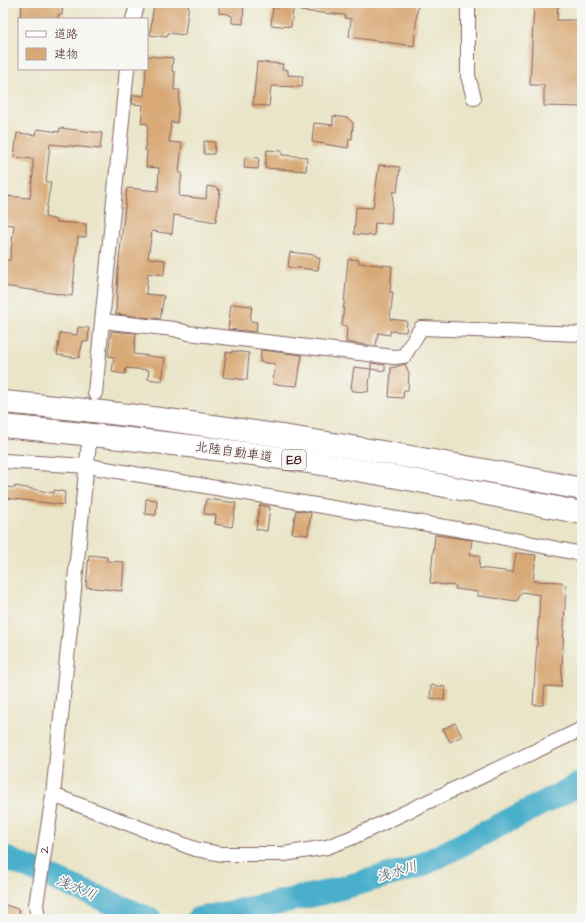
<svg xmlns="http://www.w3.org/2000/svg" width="585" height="922" font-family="'Architects Daughter','Klee One',sans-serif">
	<rect width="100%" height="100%" fill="#f6f6f2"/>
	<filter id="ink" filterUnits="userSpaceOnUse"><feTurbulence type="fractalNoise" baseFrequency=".025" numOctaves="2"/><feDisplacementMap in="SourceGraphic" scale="8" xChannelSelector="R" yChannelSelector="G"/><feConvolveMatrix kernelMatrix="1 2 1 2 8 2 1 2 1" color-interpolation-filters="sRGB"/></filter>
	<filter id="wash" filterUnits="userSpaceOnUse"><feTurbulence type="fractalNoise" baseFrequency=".012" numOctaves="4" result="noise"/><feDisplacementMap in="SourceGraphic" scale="16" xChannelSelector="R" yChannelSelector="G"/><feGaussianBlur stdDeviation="0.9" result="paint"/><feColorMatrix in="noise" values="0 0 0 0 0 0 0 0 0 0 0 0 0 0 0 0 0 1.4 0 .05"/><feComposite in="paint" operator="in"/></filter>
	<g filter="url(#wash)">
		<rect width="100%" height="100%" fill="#eae5c8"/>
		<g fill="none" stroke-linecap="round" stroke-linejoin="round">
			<!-- river -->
			<g stroke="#4aafca" stroke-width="24">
				<path d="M3,857L150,919"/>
				<path d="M198,919L323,893L418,867L582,783"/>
			</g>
		</g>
		<g id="blocks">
			<!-- building -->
			<g fill="#d8a875">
				<path d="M22,3H63L62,15H58V19H20Z"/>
				<path d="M154,3H189L185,35L168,33L167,37L150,35Z"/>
				<path d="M219,3H244L243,24L232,23V16L229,15V14L219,13Z"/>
				<path d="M278,3H294L291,27L271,25L273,7L278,8Z"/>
				<path d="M300,3H418L414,46L349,37L351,19L345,18V15L300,11Z"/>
				<path d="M534,3H558L557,20H582V107L544,106V85H530Z"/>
				<path d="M147,56L173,58L172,71L175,72L174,90H180L177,123L171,122L169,142L182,143L179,173H182L179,196L206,199L207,186L218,188V190H220L216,222L174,215L172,234L152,231L148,258L165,260L164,275L148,273L146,294L164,296L160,319L116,314L118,270L127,188L158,191L159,168L146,167L147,151L145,150L148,124L141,123L143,105L132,104L133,95L144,96Z"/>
				<path d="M257,62L283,64L282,69L288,70V75L303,76L302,87L271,86L269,106L253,105Z"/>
				<path d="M333,116L348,118L353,123L352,139H349L348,148L312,142L314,123L333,125Z"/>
				<path d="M60,128L102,133L100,149L50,144L46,182H51L45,217L56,220V222L86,224V237H78L72,296L3,286V260H10L14,225L3,224L5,196L30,198L33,174V159L14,157L17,133L36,135L37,129L59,132Z"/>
				<path d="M204,141L215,142L214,154H204Z"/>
				<path d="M267,150L282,151V155L307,157L306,171L265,168Z"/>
				<path d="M245,157L259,158L258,169L244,168Z"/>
				<path d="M379,165L400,167L397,192L393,191L391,224L375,223L374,236L354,234L356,207L373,208Z"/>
				<path d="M290,252L316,255V258H320L318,270L288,267Z"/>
				<path d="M348,259L359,260V263L392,266L390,292H393L390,319L407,321L406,332L390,331V335L378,333L376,346L346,342L347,326H342Z"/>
				<path d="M231,304L252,306L250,321L257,322L256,332L228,329Z"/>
				<path d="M78,327L89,328L88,342L83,341L79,358L57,355L60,333L77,335Z"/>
				<path d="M111,331L136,333L134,354L165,358L162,381L148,379L149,370L126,368L125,374L112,372L114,357L108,356Z"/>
				<path d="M261,350L302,355L297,386L273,384L275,364L260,362Z"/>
				<path d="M232,351L249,353L247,380L223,377L226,352L232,353Z"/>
				<path d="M371,363L385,365V371L371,369Z"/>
				<path d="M405,364L409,373L408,390H404L403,398L389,397L391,368Z"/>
				<path d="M354,367L371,369L368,392L353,391L351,387Z"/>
				<path d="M15,486L54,493V490L65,492L64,505L6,498L7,487L15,488Z"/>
				<path d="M146,499L157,500L156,515L145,514Z"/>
				<path d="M206,499L236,503L232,527L215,524L216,515L204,514Z"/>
				<path d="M260,505L270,507L267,531L256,529Z"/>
				<path d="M296,510L311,513L308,535L292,533Z"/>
				<path d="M435,535L472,540L470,554L480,556L479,568L513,572L516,553L536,555L533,581L562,582V584L566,585L561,687L545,686L543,705H533L540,595L522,592L517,601L478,596V592L455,589L456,586L430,583Z"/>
				<path d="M89,555L107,557V561L124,562L122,591L86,587Z"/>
				<path d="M431,685L445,687L444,700L430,698Z"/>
				<path d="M455,723L462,736L450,742L443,729Z"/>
				<path d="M3,904L20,910L17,919H3Z"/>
			</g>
		</g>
	</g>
	<g filter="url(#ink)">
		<use href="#blocks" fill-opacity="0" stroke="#826462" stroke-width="1"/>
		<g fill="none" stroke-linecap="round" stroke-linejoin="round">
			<!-- street casing -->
			<g stroke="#826462" stroke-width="16">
				<g id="street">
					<path d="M468,3V76L474,98"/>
					<path d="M133,19L138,3"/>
					<path d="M102,321L174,329L188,333L394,357L404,356L421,328L582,334"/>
					<path d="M95,393L127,69"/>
					<path d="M3,461L88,466L480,533L582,554"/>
					<path d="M53,795L195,849L221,854H284L327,847L351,838L582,729"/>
					<path id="s1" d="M38,919L36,905L53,795L89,443"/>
				</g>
			</g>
			<!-- highway casing -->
			<g stroke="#826462" stroke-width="24">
				<g id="highway">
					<path d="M3,402C198,419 390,451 582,489"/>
					<path d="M3,426C107,436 211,447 315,463C404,477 493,495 582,513"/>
				</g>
			</g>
			<!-- street -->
			<use href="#street" stroke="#fff" stroke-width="14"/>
			<!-- highway -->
			<use href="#highway" stroke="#fff" stroke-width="22"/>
		</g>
	</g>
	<g text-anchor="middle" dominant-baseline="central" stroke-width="3.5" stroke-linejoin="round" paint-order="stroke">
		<!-- shield labels -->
		<rect fill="#f6f6f2" stroke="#7e6067" stroke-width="1" x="282" y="450" width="24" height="20" rx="3"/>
		<g font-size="12" font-weight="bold" fill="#4a1f2b">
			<text x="294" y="460">E8</text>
		</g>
		<!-- street labels -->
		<g font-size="13" fill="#4a1f2b" stroke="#f6f6f2">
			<text transform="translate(234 452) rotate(8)">北陸自動車道</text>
			<text stroke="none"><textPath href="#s1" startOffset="70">2</textPath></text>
		</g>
		<!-- water labels -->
		<g font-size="14" font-style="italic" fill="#4a596b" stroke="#f6f6f2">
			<text transform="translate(397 872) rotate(-17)">浅水川</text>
			<text transform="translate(76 888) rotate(23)">浅水川</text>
		</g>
	</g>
	<!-- margin -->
	<rect width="585" height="922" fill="none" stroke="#f6f6f2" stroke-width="16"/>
	<!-- legend -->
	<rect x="18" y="18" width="130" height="52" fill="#f6f6f2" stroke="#b1a0a2"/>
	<rect x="26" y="31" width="20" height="6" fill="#ffffff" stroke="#b1a0a2"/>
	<text x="54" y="38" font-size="12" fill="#4a1f2b">道路</text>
	<rect x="26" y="48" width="20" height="12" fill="#d8a875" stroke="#b1a0a2"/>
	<text x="54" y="58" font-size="12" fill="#4a1f2b">建物</text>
</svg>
